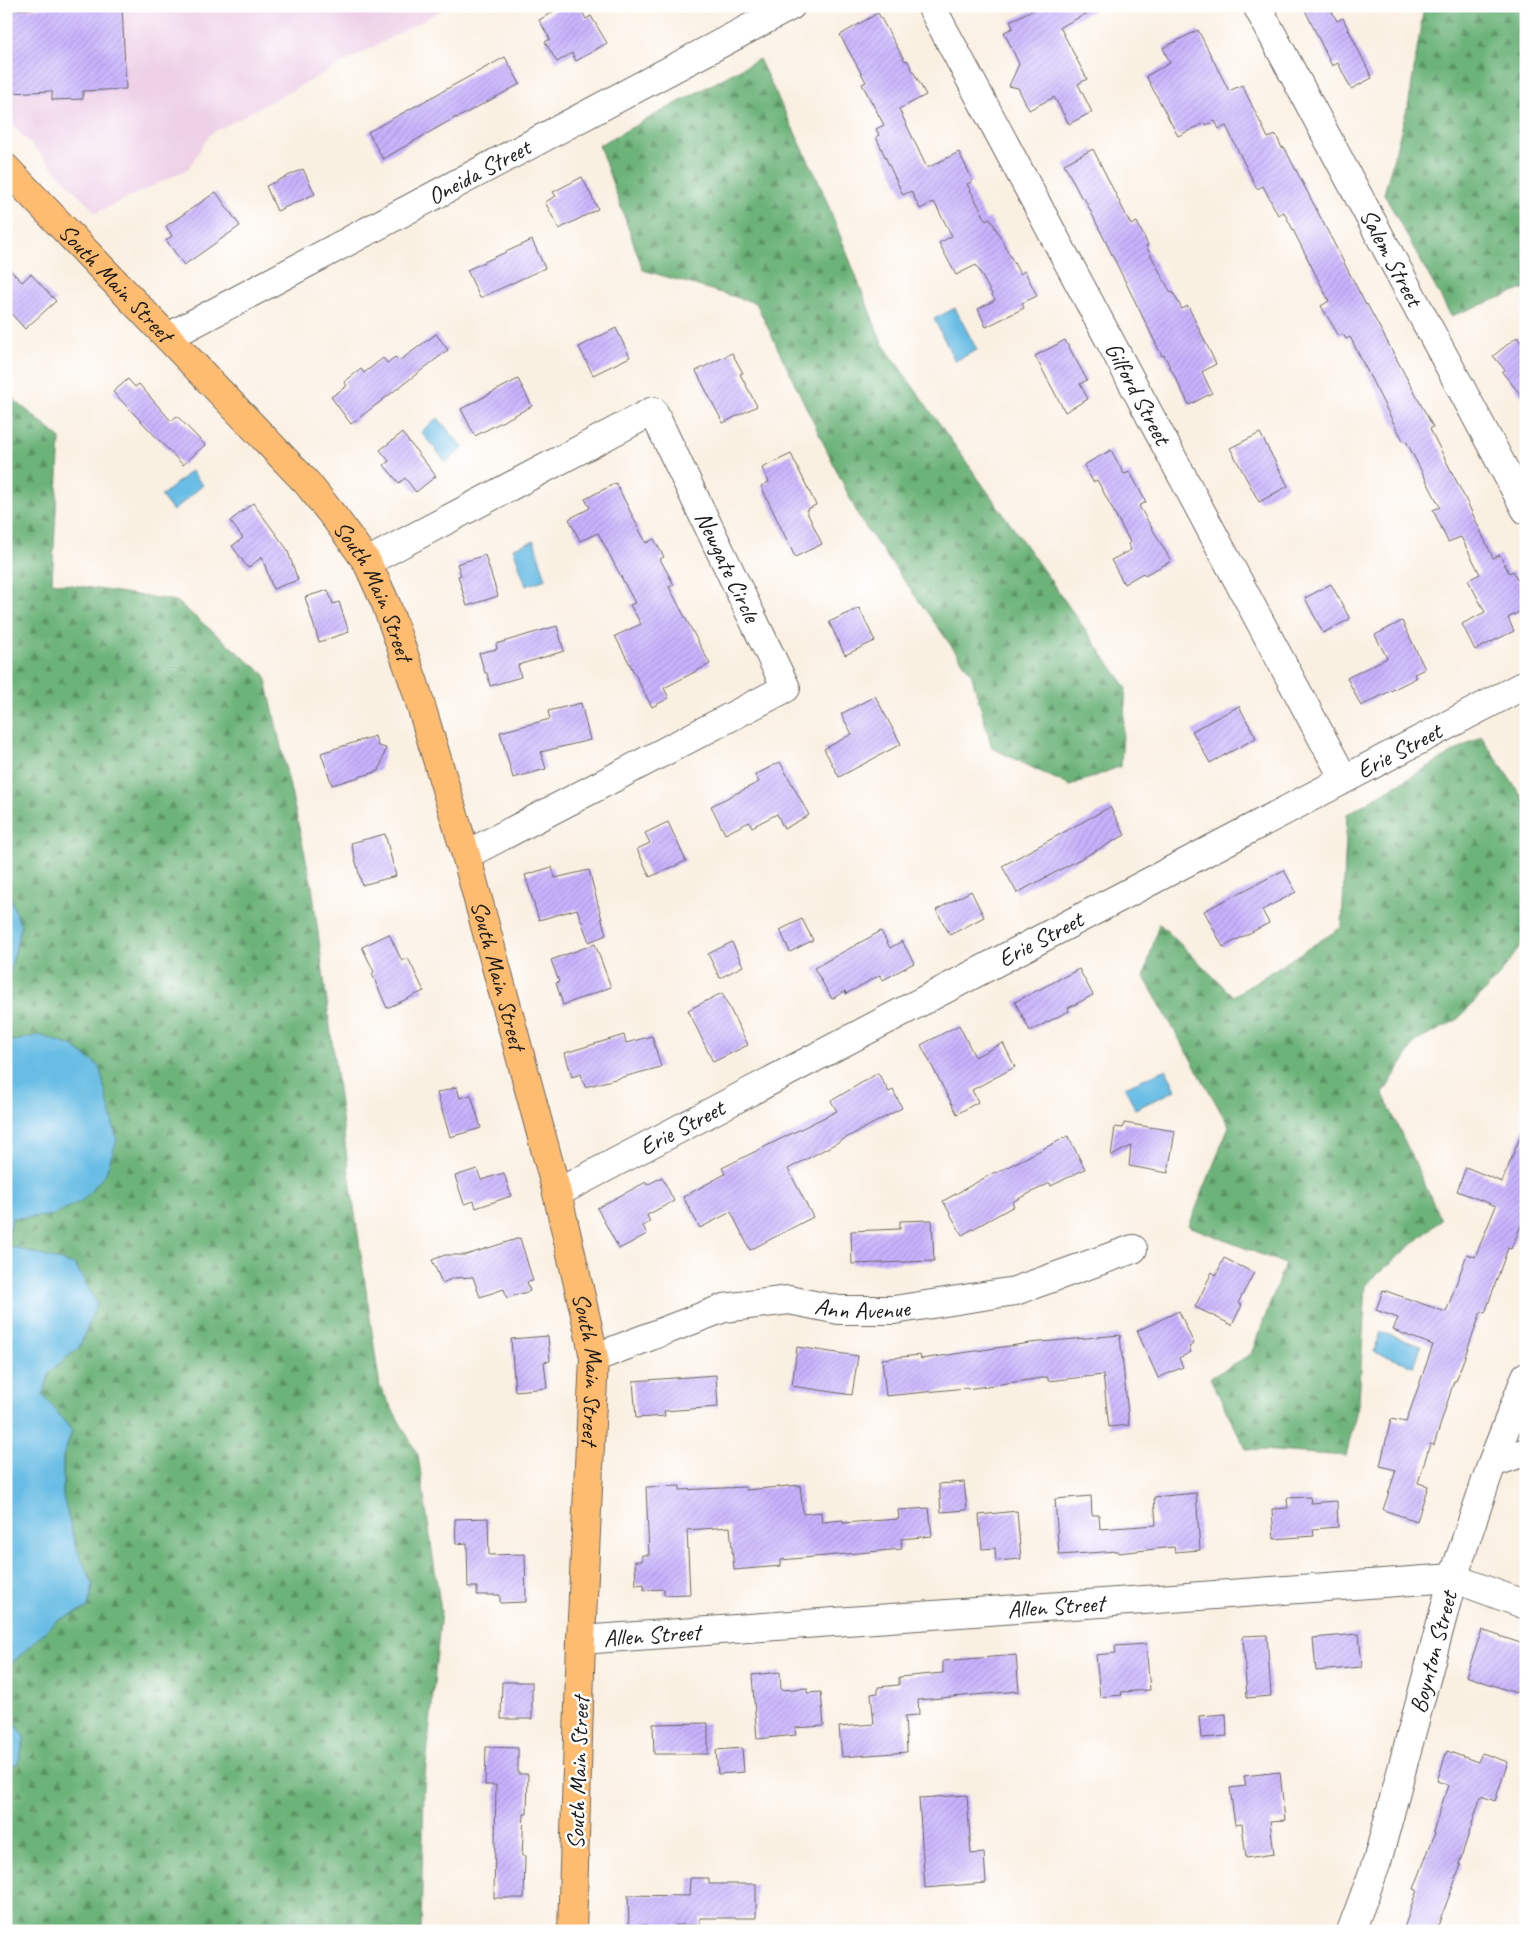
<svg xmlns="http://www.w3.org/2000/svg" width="1532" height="1937" font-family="Caveat,sans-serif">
	<defs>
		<pattern id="forest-firs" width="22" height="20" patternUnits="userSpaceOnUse" patternTransform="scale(1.25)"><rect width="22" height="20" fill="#6cb379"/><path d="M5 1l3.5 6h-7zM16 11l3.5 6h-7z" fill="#589162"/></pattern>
		<pattern id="building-hatch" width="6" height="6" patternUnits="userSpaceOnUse" patternTransform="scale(1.25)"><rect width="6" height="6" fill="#c7b2fd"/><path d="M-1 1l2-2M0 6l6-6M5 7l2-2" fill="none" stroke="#aa98d8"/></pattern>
	</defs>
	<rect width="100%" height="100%" fill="#fff"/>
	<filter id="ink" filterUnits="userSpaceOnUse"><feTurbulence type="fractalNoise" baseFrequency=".02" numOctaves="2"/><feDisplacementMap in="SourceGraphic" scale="10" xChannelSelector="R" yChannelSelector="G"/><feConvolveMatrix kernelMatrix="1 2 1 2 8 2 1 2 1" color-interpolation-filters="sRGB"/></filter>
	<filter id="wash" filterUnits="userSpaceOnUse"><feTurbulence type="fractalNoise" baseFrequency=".0096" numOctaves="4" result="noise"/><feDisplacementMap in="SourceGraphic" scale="20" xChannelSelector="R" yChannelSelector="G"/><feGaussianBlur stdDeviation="1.12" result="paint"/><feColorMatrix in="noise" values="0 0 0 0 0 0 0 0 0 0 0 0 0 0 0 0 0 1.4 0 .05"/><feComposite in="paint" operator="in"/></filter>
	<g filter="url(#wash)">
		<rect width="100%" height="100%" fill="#faf0e2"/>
		<!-- built -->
		<path fill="#eed0e7" d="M6,6H450L210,134L188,169L96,213L6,118Z"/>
		<!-- forest -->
		<g fill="url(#forest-firs)" stroke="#44684a">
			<path d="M1424,6H1526V288L1451,316L1384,194L1409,101Z"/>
			<path d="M759,59L820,184L882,343L1126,687L1121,766L1070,786L992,748L971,673L861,521L756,303L643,270L599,145Z"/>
			<path d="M6,393L60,438L52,582L176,601L265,675L312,886L347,1158L380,1387L418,1455L441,1611L424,1787L421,1931H6V1769L18,1763L25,1737L6,1710V1682L8,1667L56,1621L88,1608L93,1585L75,1544L63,1496V1457L72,1431L43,1395L50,1371L79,1348L6,1245L12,1218L51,1216L39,1035L6,1043V988L21,927L6,885Z"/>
			<path d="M1481,736L1526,803V938L1499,976L1457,1020L1415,1042L1383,1094L1441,1220L1366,1284L1359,1401L1346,1456L1246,1449L1210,1378L1251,1354L1285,1264L1189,1226L1229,1126L1144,977L1159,923L1233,996L1342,927L1347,814Z"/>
		</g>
		<!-- water -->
		<g fill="#69bde5" stroke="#426c80">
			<path d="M955,308L977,350L955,361L934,319Z"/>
			<path d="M438,418L463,448L446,462L421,432Z"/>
			<path d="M191,471L203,485L173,511L161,496Z"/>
			<path d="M534,541L546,579L526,586L513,548Z"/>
			<path d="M6,885L21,927L6,988Z"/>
			<path d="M39,1035L72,1046L99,1066L117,1140L106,1173L83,1200L51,1216L12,1218L6,1243V1043Z"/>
			<path d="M1166,1069L1176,1090L1135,1109L1125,1087Z"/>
			<path d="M6,1245L75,1265L97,1303L79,1348L50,1371L43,1395L72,1431L63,1457V1496L75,1544L93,1585L88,1608L56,1621L8,1667L6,1682Z"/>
			<path d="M1381,1332L1421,1346L1414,1366L1374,1352Z"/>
			<path d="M6,1710L25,1737L18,1763L6,1769Z"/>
		</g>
		<g id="blocks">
			<!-- building -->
			<g fill="url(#building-hatch)">
				<path d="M49,6H122L126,89L83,91V99L52,100V91L8,93L6,10L49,8Z"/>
				<path d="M563,6H579L586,19L591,16L607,43L576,61L572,53L557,62L545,42L550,39L539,20Z"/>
				<path d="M1041,6H1102L1060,27L1087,79L1078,84L1092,112L1069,124L1054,97L1029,110L1018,88L1009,86L1019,64L1004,32L1013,28L1010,21Z"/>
				<path d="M1303,6H1329L1337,21L1343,18L1372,78L1351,89L1338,63L1332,66Z"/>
				<path d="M878,13L905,61L907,60L926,95L899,109L927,168L959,152L973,181L967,184L986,220L990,218L1020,274L1025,271L1037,296L1022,303L1024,308L986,327L978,309L995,300L976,265L956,275L939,243L952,236L934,202L920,209L911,191L903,195L876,137L879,135L876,129L884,125L862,84L866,82L840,35Z"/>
				<path d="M1198,30L1229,91L1242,85L1268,138L1276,135L1282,148L1284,147L1366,305L1367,304L1433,427L1430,429L1468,504L1493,558L1500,555L1509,573L1513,571L1526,595V608L1508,618L1514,631L1475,650L1462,624L1485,612L1468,580L1480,574L1461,537L1448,542L1433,510L1440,507L1406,441L1404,442L1392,420L1350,337L1346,339L1343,334L1339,336L1321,306L1329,301L1284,212L1278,215L1263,186L1257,189L1226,126L1219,129L1215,121L1206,125L1205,123L1178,136L1146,76L1170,63L1163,48Z"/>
				<path d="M505,57L520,84L457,118L456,117L383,159L368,132Z"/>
				<path d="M1093,149L1131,225L1137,222L1148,245L1146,246L1171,293L1173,292L1182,309L1188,306L1216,364L1202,372L1212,393L1189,405L1164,355L1162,356L1084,198L1082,199L1064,164Z"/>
				<path d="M303,169L315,194L277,211L266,186Z"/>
				<path d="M582,177L598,209L559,229L545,202L556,196L553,192Z"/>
				<path d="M216,192L240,226L184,265L166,240L172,236L166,226Z"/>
				<path d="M532,240L545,268L480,298L467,270Z"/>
				<path d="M6,266L22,282L31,274L56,301L25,329L6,308Z"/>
				<path d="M616,328L630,357L593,375L579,347Z"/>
				<path d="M436,334L448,350L351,424L331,397L347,386L344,382L361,369L364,373L383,358L387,363L395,357L399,361Z"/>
				<path d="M1517,337L1526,349V401L1502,372L1505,370L1493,356Z"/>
				<path d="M1065,340L1087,380L1080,384L1088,399L1065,412L1035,356Z"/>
				<path d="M732,353L743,373L740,374L757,406L723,423L696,371Z"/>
				<path d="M128,379L135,387L139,384L171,421L177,416L205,445L183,465L113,392Z"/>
				<path d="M518,379L532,406L475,436L461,409Z"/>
				<path d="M402,433L436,476L416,492L405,478L399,483L384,465L389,461L380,450Z"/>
				<path d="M1260,433L1288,486L1259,502L1230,448Z"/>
				<path d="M1111,450L1124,474L1130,472L1146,502L1139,506L1171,561L1145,575L1143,573L1124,584L1111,560L1131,550L1128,544L1130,542L1097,480L1093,482L1084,465Z"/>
				<path d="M791,454L816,505L806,510L822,544L795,557L761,486L769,482L762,468Z"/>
				<path d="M616,483L646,543L654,539L664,557L660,559L674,585L669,587L710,664L664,688L669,698L652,707L615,636L641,624L630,605L635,603L598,533L580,541L569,519L590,508L585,499Z"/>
				<path d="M253,503L287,549L298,580L273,589L262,557L248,568L232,546L243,538L230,521Z"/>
				<path d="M485,555L498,596L467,606L458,576L461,575L457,564Z"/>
				<path d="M1331,584L1350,619L1323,633L1305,598Z"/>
				<path d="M328,590L333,604L339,602L349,632L319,642L305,597Z"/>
				<path d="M859,608L875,641L845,655L829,622Z"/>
				<path d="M1402,621L1425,669L1414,674L1416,678L1361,706L1347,678L1387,658L1375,635Z"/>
				<path d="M557,626L564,651L518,665L521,677L490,686L487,673H485L479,653L497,649L496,644Z"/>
				<path d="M875,696L901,744L839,777L824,749L852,734L841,714Z"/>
				<path d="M581,703L590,740L541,752L546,769L513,778L500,732L550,719L548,711Z"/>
				<path d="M1239,706L1256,738L1210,763L1192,731Z"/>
				<path d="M375,736L378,746L386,748L379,771L332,785L321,753Z"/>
				<path d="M780,762L809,815L784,829L777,814L752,827L749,822L725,834L711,806L759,782L755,775Z"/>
				<path d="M1110,807L1125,835L1017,893L1002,866Z"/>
				<path d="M668,822L686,861L650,877L637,849L650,843L645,833Z"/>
				<path d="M385,834L396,876L362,885L351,843Z"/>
				<path d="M552,867L555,878L589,870L606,935L589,942L577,909L539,920L525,875Z"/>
				<path d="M1284,870L1296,892L1262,910L1269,923L1223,947L1204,911Z"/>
				<path d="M971,891L984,917L950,935L936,910Z"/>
				<path d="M802,919L813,940L790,952L780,930Z"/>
				<path d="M881,931L890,948L902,941L914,963L883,980L880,975L846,994L845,991L832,999L814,968Z"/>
				<path d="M389,934L402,961L408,958L424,991L387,1008L372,974L374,972L362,947Z"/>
				<path d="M732,942L743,966L720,978L708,954Z"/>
				<path d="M595,944L611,987L563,1005L556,983L559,982L551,960Z"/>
				<path d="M1079,969L1093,995L1068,1008L1069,1011L1030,1031L1015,1002Z"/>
				<path d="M722,993L748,1045L713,1062L688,1010Z"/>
				<path d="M959,1025L975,1057L1003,1043L1015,1067L972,1090L978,1102L957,1114L921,1045Z"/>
				<path d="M624,1035L626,1043L652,1036L661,1067L585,1087L581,1074L572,1077L565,1053Z"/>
				<path d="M878,1073L889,1092L893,1090L902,1108L788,1169L813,1217L750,1250L731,1212L700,1228L683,1197L725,1174L722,1168L837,1111L831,1101Z"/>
				<path d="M457,1087L460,1098L471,1095L481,1128L450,1137L437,1093Z"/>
				<path d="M1124,1123L1175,1131L1168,1173L1129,1166L1131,1146L1111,1156L1115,1127L1123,1128Z"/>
				<path d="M1525,1125L1526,1213L1511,1249L1508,1248L1485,1313L1481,1312L1456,1381H1454L1434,1445L1430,1444L1418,1483L1428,1486L1417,1521L1383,1510L1396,1470L1380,1466L1391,1419L1406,1422L1433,1345L1393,1330L1398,1318L1376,1310L1383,1290L1446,1312L1467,1254L1475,1257L1496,1206L1457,1191L1466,1167L1502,1182Z"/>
				<path d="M1068,1136L1085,1169L1051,1186L1050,1183L1012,1202L1014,1206L962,1235L943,1201L995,1172L996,1173Z"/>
				<path d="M477,1169L481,1180L504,1173L511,1196L476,1208L474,1201L464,1204L455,1176Z"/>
				<path d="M662,1177L674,1201L647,1215L650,1222L643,1226L647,1234L619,1249L597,1208L646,1182L647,1185Z"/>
				<path d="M932,1220L934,1261L852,1264L851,1231L900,1229V1221Z"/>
				<path d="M520,1238L533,1281L527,1282L530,1291L507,1298L504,1289L480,1297L473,1277L454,1278L442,1283L432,1260L445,1255H466Z"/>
				<path d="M1224,1258L1254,1273L1238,1303L1242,1305L1232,1325L1195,1307L1212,1272L1216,1275Z"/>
				<path d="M1179,1311L1194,1344L1189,1347L1191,1352L1179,1358L1183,1367L1158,1378L1137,1331Z"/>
				<path d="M1120,1335L1129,1425L1109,1427L1103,1375L1048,1381V1377L967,1389L966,1388L886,1396L882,1359L920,1355L921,1359L1030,1343Z"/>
				<path d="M548,1336L550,1361L544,1362L547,1388L515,1391L511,1339Z"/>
				<path d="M797,1347L858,1356L852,1395L792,1386Z"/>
				<path d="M716,1375L718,1407L664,1411L665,1416L636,1418L633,1381Z"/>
				<path d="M964,1482L967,1510L941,1512L939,1484Z"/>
				<path d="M800,1485L803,1514L821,1512L822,1522L843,1520V1523L899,1519L898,1510L929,1508L932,1536L901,1539L902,1549L781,1560V1566L734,1570L730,1527L687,1530L690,1594L664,1595V1589L644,1590V1584L636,1585L635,1561H642V1555H649L646,1487L680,1486V1490L745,1487L746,1490Z"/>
				<path d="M1196,1493L1200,1550L1175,1552L1174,1547L1118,1553V1551L1059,1555L1055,1499L1091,1496L1092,1515H1099L1100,1529L1156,1525L1154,1497Z"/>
				<path d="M1310,1497L1311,1503L1337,1501L1338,1527L1313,1529L1314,1536L1274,1539L1272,1509L1288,1508L1287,1498Z"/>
				<path d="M1017,1511L1021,1559L996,1561L995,1548L982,1549L979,1515Z"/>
				<path d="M488,1518L489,1555L525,1554L526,1602L500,1603V1595H477V1587H468L467,1543L456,1544L455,1519Z"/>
				<path d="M1482,1630L1526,1645V1665L1516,1693L1466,1676Z"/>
				<path d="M1359,1634L1362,1667L1316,1671L1313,1638Z"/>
				<path d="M1267,1635L1271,1696L1247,1698L1243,1636Z"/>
				<path d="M1146,1644L1150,1690L1121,1692L1122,1695L1100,1697L1096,1655L1116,1653L1115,1646Z"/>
				<path d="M1016,1655L1019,1691L918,1700L919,1715L905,1716L907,1752L842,1757L839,1727L874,1724L871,1694L878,1693V1687L899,1685V1677L943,1673V1661Z"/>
				<path d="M780,1672L781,1690L807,1688V1693L821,1692L824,1726L795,1728L796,1735L757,1739L752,1675Z"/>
				<path d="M502,1682H532V1719H501Z"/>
				<path d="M1226,1714L1227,1736L1201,1738L1199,1716Z"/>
				<path d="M708,1723V1754H654L653,1724Z"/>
				<path d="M486,1747L518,1748V1774H528L527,1814H524L522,1856H525L524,1898H494L496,1785H485Z"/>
				<path d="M742,1748L744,1772L718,1774L716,1750Z"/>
				<path d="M1447,1751L1478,1762L1482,1753L1508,1762L1495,1801L1481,1796L1459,1864L1461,1865L1436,1931H1403L1417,1890L1414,1889L1435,1833L1433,1832L1448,1785L1437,1781Z"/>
				<path d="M1280,1772L1285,1820L1270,1821L1274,1854L1246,1858L1242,1824L1235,1825L1230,1788L1246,1786L1244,1776Z"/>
				<path d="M967,1795L971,1854L984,1853L986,1883L925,1888L919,1798Z"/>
				<path d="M690,1878H709V1884H756V1918H700V1925H675V1931H647V1925H629L628,1895L689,1896Z"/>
			</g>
		</g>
	</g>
	<g filter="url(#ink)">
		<use href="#blocks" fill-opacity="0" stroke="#6a6661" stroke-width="1"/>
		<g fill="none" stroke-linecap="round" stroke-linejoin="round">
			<!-- minor casing -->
			<g stroke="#6a6661" stroke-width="30">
				<g id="minor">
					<path id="s1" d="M931,6L1344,779"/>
					<path id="s2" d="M1257,6L1526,510"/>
					<path id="s3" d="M168,337L791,6"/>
					<path id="s4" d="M367,562L653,411L786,688L466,855"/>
					<path id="s5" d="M557,1193L1526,684"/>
					<path id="s6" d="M594,1358L724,1308L789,1300L839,1310H894L1015,1291L1133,1249"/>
					<path d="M1492,1463L1526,1452"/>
					<path id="s7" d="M581,1640L1453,1578L1526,1605"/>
					<path id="s8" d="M1351,1931L1377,1862L1453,1578L1492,1463L1526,1376"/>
				</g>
			</g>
			<!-- major casing -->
			<g stroke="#6a6661" stroke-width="30">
				<g id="major">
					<path id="s9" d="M6,168L307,483L335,518L367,562L386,604L415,686L466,855L557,1193L587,1323L594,1358L581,1640L572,1931"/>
				</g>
			</g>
			<!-- minor -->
			<use href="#minor" stroke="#fff" stroke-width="28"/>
			<!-- major -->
			<use href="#major" stroke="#febc71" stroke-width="28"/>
		</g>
	</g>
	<g text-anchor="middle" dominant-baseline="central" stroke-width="5" stroke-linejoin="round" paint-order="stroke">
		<!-- street labels -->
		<g font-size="24" fill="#1c1c1c" stroke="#fff">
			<text stroke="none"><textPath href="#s3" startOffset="352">Oneida Street</textPath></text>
			<text stroke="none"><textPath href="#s2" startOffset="285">Salem Street</textPath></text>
			<text stroke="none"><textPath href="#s9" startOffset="159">South Main Street</textPath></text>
			<text stroke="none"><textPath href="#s1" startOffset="439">Gilford Street</textPath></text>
			<text stroke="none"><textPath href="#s4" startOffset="496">Newgate Circle</textPath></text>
			<text stroke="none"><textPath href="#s9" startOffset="564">South Main Street</textPath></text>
			<text stroke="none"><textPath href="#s5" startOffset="951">Erie Street</textPath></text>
			<text stroke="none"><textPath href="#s5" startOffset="546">Erie Street</textPath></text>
			<text stroke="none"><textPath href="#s9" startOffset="969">South Main Street</textPath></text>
			<text stroke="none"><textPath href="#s5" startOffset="141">Erie Street</textPath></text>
			<text stroke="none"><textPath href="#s6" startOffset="279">Ann Avenue</textPath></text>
			<text stroke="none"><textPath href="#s9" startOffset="1374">South Main Street</textPath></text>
			<text stroke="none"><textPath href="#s7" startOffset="476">Allen Street</textPath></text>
			<text stroke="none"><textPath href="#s7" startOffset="71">Allen Street</textPath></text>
			<text stroke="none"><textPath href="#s8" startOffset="291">Boynton Street</textPath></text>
			<text transform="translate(578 1773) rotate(-88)">South Main Street</text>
		</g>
	</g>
	<!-- margin -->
	<rect width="1532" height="1937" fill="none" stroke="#fff" stroke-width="25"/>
</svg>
